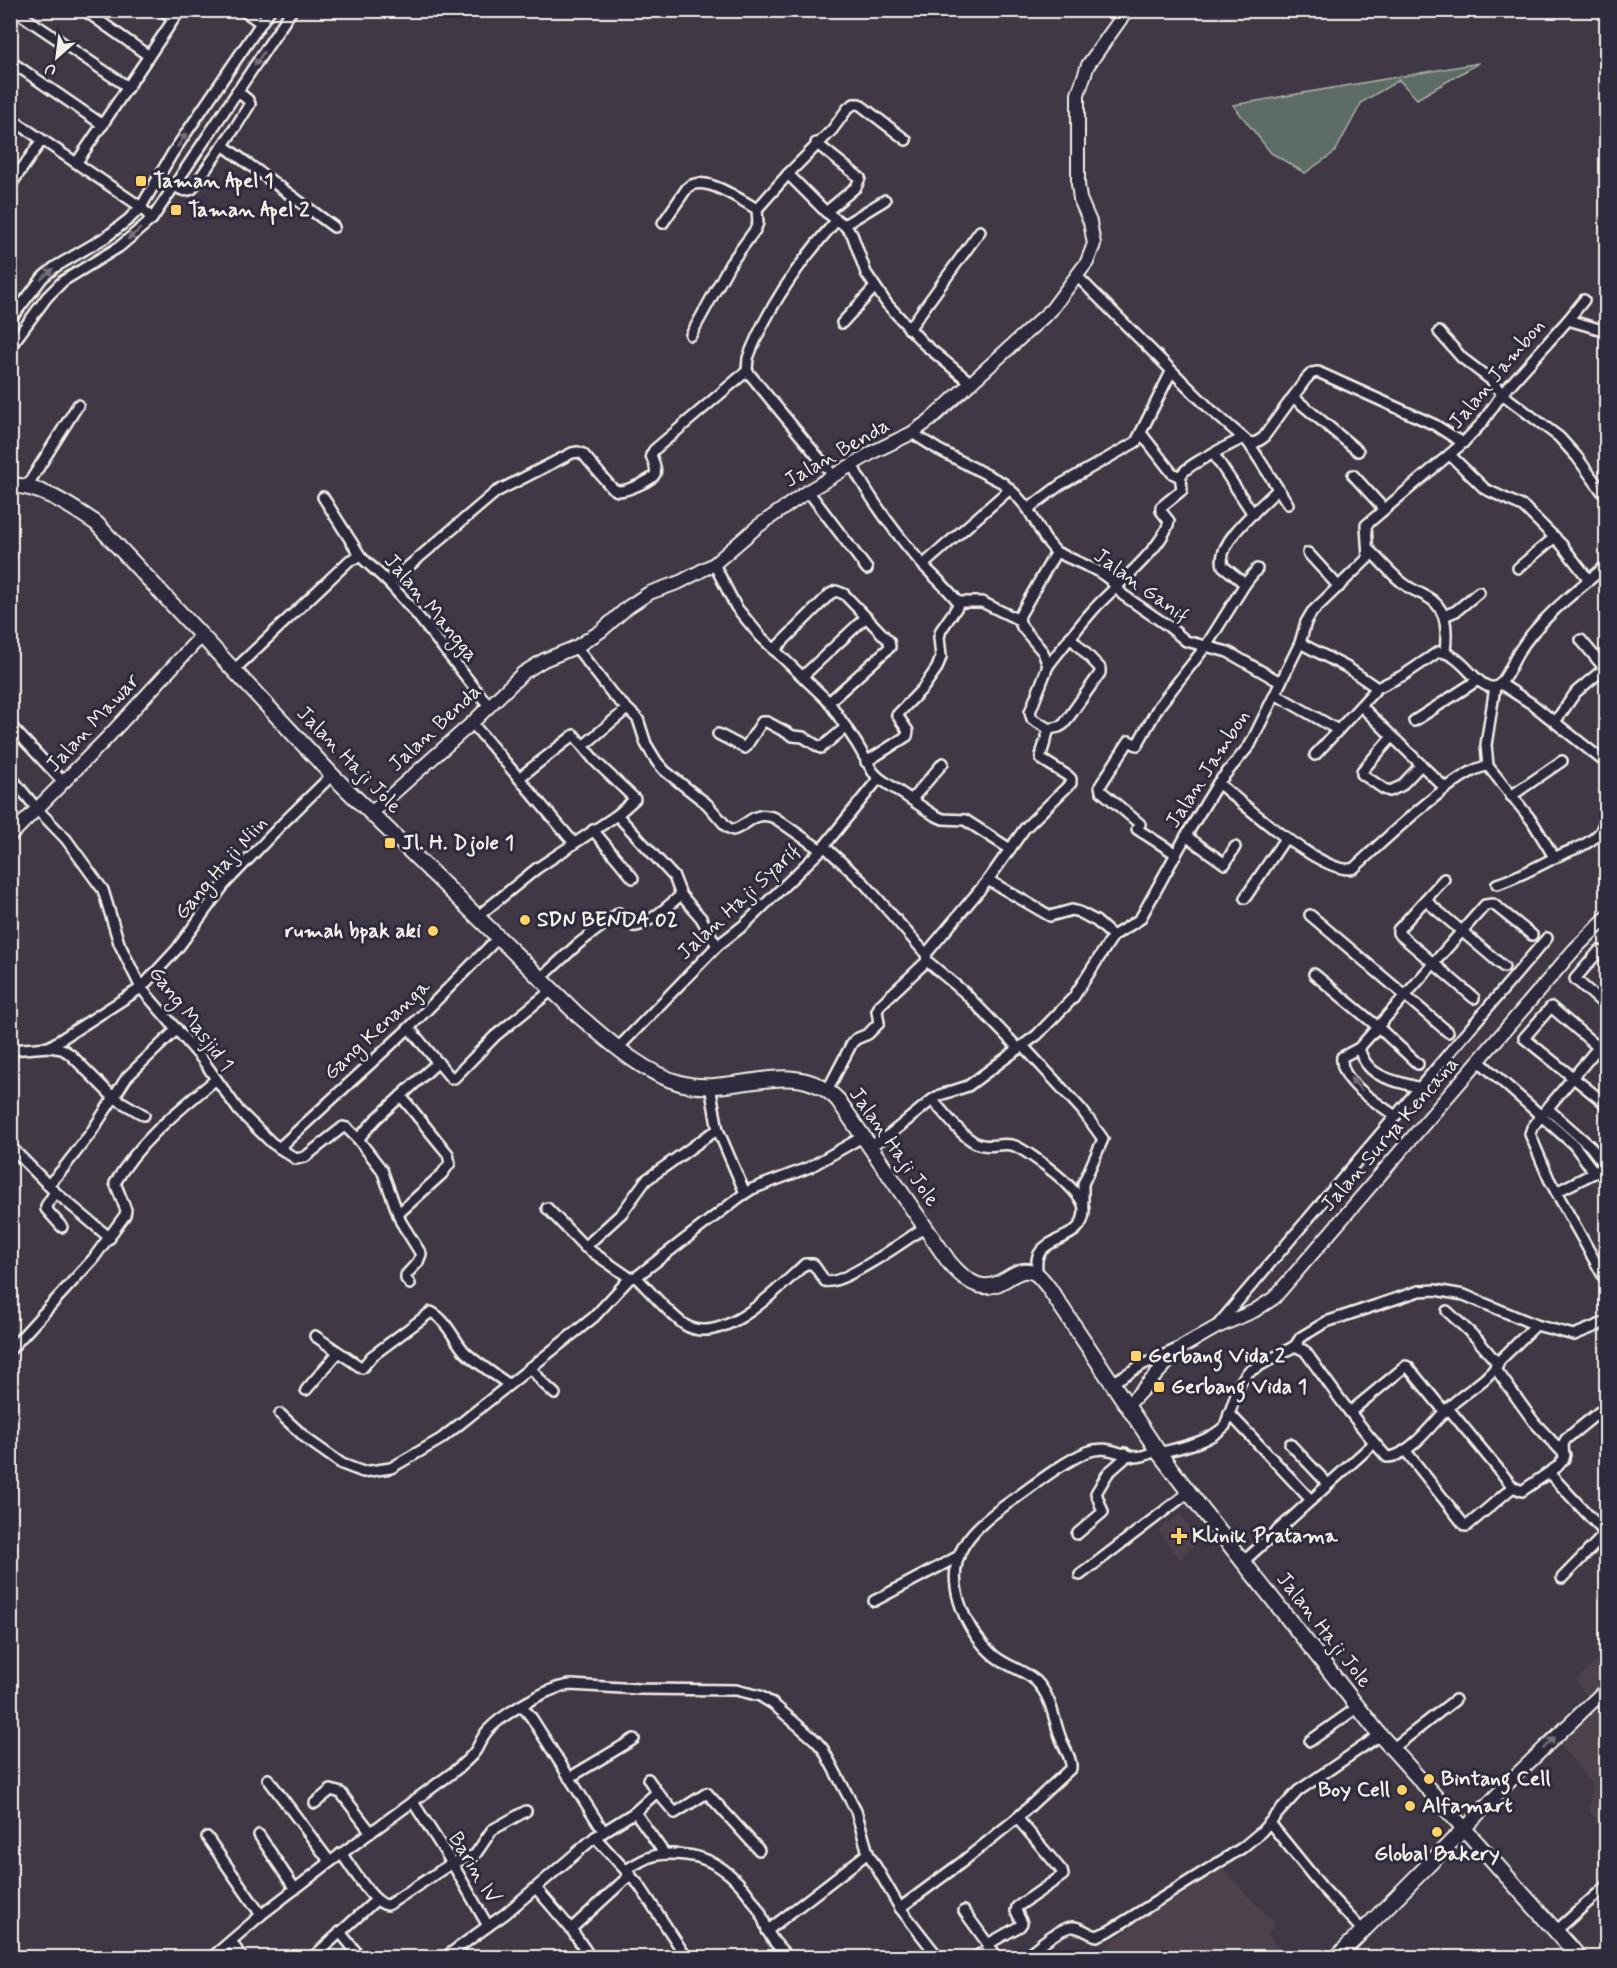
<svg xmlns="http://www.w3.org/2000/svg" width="1617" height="1968" font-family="Mynerve,sans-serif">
	<rect width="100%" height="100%" fill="#413845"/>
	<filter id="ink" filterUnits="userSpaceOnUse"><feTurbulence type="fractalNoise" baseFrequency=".0167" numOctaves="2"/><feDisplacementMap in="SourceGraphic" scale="12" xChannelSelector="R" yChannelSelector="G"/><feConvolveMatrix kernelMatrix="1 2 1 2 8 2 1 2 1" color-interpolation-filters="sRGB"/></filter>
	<g filter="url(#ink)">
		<!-- built -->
		<g fill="#4e424b">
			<path d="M1180,1514L1200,1541L1180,1559L1158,1531Z"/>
			<path d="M1606,1653V1827L1590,1813L1591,1784L1554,1736L1592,1705L1576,1680Z"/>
			<path d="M1217,1863L1275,1924L1268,1935L1286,1957L1091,1958Z"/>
		</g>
		<!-- green -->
		<path fill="#5d6d65" stroke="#a8afa6" stroke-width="1.5" d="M1479,63L1417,99L1399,80L1362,102L1335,152L1305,173L1271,153L1233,105Z"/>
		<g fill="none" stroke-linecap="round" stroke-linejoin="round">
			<!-- minor casing -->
			<g stroke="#f4f1e8" stroke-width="14">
				<g id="minor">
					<path d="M14,10L128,87"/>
					<path d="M84,10L149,56"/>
					<path d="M162,10L174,19"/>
					<path d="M243,10L261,23"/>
					<path d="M10,61L103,125"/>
					<path d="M10,118L141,207L152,219"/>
					<path d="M906,140L859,104H854L848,108L832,130L788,174L826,212L844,225L852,234L866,273L887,304L924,344L971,383"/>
					<path d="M816,143L860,178L856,187L826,212"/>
					<path d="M224,146L334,227"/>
					<path d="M77,162L180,10"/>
					<path d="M173,185C180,189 184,193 192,189L235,128L250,104L248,100L237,91"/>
					<path d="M10,186L42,140"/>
					<path d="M663,223L687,188C704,173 740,200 757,209"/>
					<path d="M844,225L885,200"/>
					<path d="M1077,276L1210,409L1248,442L1255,443L1263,438L1306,379L1312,373L1318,372L1435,425L1463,443"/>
					<path d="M10,320L43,277L55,267L106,237L129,219L141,207L172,154L270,10"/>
					<path d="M1568,320L1584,300"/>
					<path d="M842,323L875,287"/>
					<path d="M909,329L980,231"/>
					<path d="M1439,332L1462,358L1491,380L1502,394L1559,437L1577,457L1606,497"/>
					<path d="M691,335L730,264L755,230L758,223L757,209L788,174"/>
					<path d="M10,347L47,297L63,281L119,247L152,219L292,10"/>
					<path d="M1293,397L1358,451"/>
					<path d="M912,433L939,450L1003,483L1016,495L1028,509L1045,539L1056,552L1098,571L1110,580L1123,595L1168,626L1186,641L1228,652L1280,682"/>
					<path d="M1141,433L1172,473L1180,477"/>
					<path d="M1248,442L1288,504"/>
					<path d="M1213,453L1253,514"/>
					<path d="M1450,455L1485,489L1524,507L1562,545L1589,580"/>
					<path d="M852,465C871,500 896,534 922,564C934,577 948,588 958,602L957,607L941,630L939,637L941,657L937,668L923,688L897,715L908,731L907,736L866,762"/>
					<path d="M833,475L747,371L748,358L752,348C772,301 802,259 836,221"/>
					<path d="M1353,475L1384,509"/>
					<path d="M27,486L78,405"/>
					<path d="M808,491L867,569"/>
					<path d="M323,497L361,557"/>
					<path d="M1028,509L1060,485L1136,442L1171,372"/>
					<path d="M1369,550C1382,562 1392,576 1407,586C1414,591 1424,594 1432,600C1448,612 1447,633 1445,652"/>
					<path d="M1308,553L1339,587"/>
					<path d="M714,564L736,607L761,637L829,702L857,744L873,772L879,778L934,815L943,819L965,820L1010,849"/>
					<path d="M923,565L1010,489"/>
					<path d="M1518,568L1555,537"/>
					<path d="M389,583L496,492L572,453L578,452L583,454L611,487C614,489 615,491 619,491C626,491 652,481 655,474C657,469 653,461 651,455L654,450L747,371"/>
					<path d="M1245,584L1257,569"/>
					<path d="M958,602H982L1019,620"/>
					<path d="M1444,616L1456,611L1479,592"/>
					<path d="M1581,640L1606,670"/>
					<path d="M1300,643L1348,668L1377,688L1404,675L1438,652C1463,652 1476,690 1495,687C1504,685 1513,661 1518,653C1539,619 1576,591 1606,566"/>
					<path d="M576,647L613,695L638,719L646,744L657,762L665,771L707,804L727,827L733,830C750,824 754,810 775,818L821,850"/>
					<path d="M774,650L830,594L836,591L844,594L889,641L890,647L829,702"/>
					<path d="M1048,666C1063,647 1078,627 1094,609C1113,588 1164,547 1169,521L1161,511V507L1182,490C1182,486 1180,480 1181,476C1184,465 1231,445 1243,438"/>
					<path d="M234,670L350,560L361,557L389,583L413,610L489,706"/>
					<path d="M803,676L866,617"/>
					<path d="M1501,684L1532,704L1606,763"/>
					<path d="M1275,694L1338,730"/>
					<path d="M1361,706L1445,788"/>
					<path d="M1414,721L1478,680"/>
					<path d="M1555,722L1576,692L1605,668"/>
					<path d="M472,723L574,843"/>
					<path d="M10,725L64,783"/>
					<path d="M1049,729L1059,727L1064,724L1100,673V668L1070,637"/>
					<path d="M718,734L745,748L762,722H767L793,736L803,737L821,748L846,727"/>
					<path d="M1392,737L1362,771V774L1384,789L1390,791L1401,786L1421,765"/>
					<path d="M583,746L627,709"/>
					<path d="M1315,755L1377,688"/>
					<path d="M1488,766L1486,745L1495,687"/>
					<path d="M10,776L37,809L66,839L103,890L119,943L141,988L202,1059L239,1111L272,1143L296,1159L305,1157L343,1127L347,1128L358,1139L382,1170L401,1222L421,1254L418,1262L406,1275V1279L410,1284"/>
					<path d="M1218,783C1240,801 1327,879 1354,868C1378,846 1460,767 1488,766L1532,821L1554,857"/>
					<path d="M1511,796L1562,761"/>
					<path d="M912,799L943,763"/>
					<path d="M617,815L674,877L681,895L701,918L717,946"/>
					<path d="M593,830L633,878"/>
					<path d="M1186,836L1225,864L1235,847"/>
					<path d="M824,846L865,884L926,954L927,961L965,993L1019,1049"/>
					<path d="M1176,854L1137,829L1140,824L1101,791L1100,786L1129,741L1137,745L1159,706L1206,646L1245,584L1223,566C1215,542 1263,505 1278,489"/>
					<path d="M1444,879L1398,930V933L1474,998"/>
					<path d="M988,880L1050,916L1072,910L1079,912L1096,921L1113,936"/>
					<path d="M1497,884C1518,877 1533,869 1552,859C1568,850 1588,847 1600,832C1607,822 1606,808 1606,796"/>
					<path d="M1245,898L1286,837"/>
					<path d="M1425,900L1504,967"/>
					<path d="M1310,915L1448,1032"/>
					<path d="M477,917L536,869L617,815L635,799L595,761L574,735L519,778"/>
					<path d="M926,954L988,880L1025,828L1071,783V779L1068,776L1041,759V755L1049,729L1032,719L1030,712L1048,666L1043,652L1022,627L1019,620L1020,615L1056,552"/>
					<path d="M1606,958L1599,951L1575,979L1606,1006"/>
					<path d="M1314,974L1378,1027L1418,1064"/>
					<path d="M541,978L578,944L619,913C622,917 628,925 633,926C643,929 673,902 681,895"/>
					<path d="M409,1028L451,1078H454L495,1036L552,990"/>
					<path d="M1606,1038L1541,1116L1532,1128L1530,1134L1549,1179L1606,1281"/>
					<path d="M1023,1046L1082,1110L1103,1139L1083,1184V1201"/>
					<path d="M49,1047L62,1049L70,1054L113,1097L144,1115"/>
					<path d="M618,1048L717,946L744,925L821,850L879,778"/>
					<path d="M1359,1048C1367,1079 1394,1080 1420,1088"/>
					<path d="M10,1050L49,1047L141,988L177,949L224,885L283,823L332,775"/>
					<path d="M1606,1054L1551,1007L1524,1038L1606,1104"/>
					<path d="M1479,1061L1574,1145L1595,1173"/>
					<path d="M710,1086L718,1130L745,1193"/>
					<path d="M827,1091L852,1043L856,1039L868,1034L879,1023L877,1011L880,1005L927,961"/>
					<path d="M932,1100C945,1113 958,1133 974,1142C988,1150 1003,1141 1015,1146C1031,1153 1085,1192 1084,1210C1084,1241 1047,1235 1038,1256C1036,1261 1037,1268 1037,1274"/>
					<path d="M1548,1109L1590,1146L1606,1167L1556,1192"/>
					<path d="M1395,1116C1378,1103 1339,1082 1342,1057L1359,1048L1485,905L1493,904L1532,935"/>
					<path d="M358,1139L376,1119L438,1062"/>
					<path d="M10,1146L55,1192L110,1238"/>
					<path d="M870,1146L889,1135L932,1100L940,1095L968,1086L1037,1035L1073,998L1113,936L1140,919L1187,834L1218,783L1250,745L1300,643L1306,622L1312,612L1368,558L1366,525L1463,443L1482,423L1502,394L1568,320L1606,331"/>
					<path d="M279,1148L409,1028L499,937"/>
					<path d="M48,1185L62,1170L90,1134L127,1077L177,1029"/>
					<path d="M55,1192L46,1206V1209L62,1227"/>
					<path d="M547,1208L585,1247"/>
					<path d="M398,1214L442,1174L450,1163L448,1154L401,1096"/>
					<path d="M636,1277C650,1291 670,1315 685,1325C722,1348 780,1287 805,1264H813L825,1281C840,1287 909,1238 925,1227"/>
					<path d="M630,1278L585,1247L622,1213L646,1180L709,1135L718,1130"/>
					<path d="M1216,1327L1547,938"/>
					<path d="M315,1336L362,1368L372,1356L431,1312C446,1319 454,1340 465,1352C478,1364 494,1374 508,1384"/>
					<path d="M1295,1346L1305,1351C1331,1387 1357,1424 1387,1457C1393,1457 1396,1456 1401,1453C1420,1442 1433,1423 1448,1408C1464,1392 1486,1382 1498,1364L1477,1339L1447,1311"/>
					<path d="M10,1350L93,1259L125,1215L126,1210L115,1183C140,1140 178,1111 215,1080"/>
					<path d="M1498,1362L1536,1325"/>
					<path d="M530,1367L543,1383L555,1394"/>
					<path d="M1495,1368L1534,1422L1565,1455"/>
					<path d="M1113,1382L1142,1365L1177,1349"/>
					<path d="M306,1390L338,1353"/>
					<path d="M1448,1408L1513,1487L1522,1491L1557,1467L1564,1459L1563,1444L1566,1439L1599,1412"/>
					<path d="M1350,1412L1406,1366L1408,1367L1445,1412"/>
					<path d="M1229,1413L1311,1500"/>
					<path d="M280,1414L308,1440L342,1464L363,1472L391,1468L441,1439L594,1317L630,1278L636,1277L741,1196L752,1189L810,1167L864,1136"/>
					<path d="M1290,1444L1328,1484"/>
					<path d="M1405,1450L1465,1526H1467L1513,1487"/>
					<path d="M1159,1453C1182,1447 1207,1443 1225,1426L1240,1383L1248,1372L1295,1346L1301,1337L1326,1322L1419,1291L1435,1290L1464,1295L1536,1325L1574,1335L1606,1322"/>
					<path d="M1549,1473L1606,1534"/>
					<path d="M1077,1534L1103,1512L1096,1493L1108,1473L1124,1459L1125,1453"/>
					<path d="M1244,1561L1374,1443"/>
					<path d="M1080,1575L1189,1492"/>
					<path d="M1562,1578L1606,1533"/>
					<path d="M874,1601L959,1556"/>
					<path d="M522,1706L531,1717L604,1832"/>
					<path d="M1310,1741L1358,1707"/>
					<path d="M1392,1749L1455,1700"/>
					<path d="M569,1778L634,1739"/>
					<path d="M268,1779L330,1862"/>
					<path d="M657,1792L675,1813L707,1793L759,1850"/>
					<path d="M413,1802L452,1863L488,1926L505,1914L595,1837L635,1812L657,1792L648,1779"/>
					<path d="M315,1803L331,1790L341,1793L370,1831"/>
					<path d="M635,1812L664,1853"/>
					<path d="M1270,1823L1321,1886L1362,1930"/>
					<path d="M259,1835L295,1889"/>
					<path d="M207,1837L261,1915"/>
					<path d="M595,1837L639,1885L687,1958"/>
					<path d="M341,1853C351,1866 373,1905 388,1905L452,1863L475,1855L492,1830L526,1811"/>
					<path d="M626,1870C649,1855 659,1852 686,1855C719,1858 744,1884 760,1912C764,1920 766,1929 771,1937C776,1945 783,1951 789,1958"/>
					<path d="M536,1888L571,1929L591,1958"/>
					<path d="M900,1908L961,1863L1017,1818L1071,1768C1072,1758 1064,1748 1061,1739C1053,1718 1052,1697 1036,1681C1022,1668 1003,1666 990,1652C964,1627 943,1579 964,1545C974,1528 991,1515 1007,1504C1032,1487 1059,1464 1087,1452C1107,1444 1119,1455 1136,1457C1144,1457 1151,1453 1158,1450"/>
					<path d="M964,1911L998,1958"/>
					<path d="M571,1929L630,1875"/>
					<path d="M767,1931L868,1853"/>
					<path d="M1556,1931L1606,1886"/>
					<path d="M340,1932L361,1958"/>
					<path d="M231,1941L242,1958"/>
					<path d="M988,1944L1020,1926L1022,1923L1016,1911L1017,1907L1063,1875L1062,1871L1017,1818"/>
					<path d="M211,1958L261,1915L330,1862L452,1773C461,1766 470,1759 476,1750C480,1743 483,1735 488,1730C503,1714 550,1686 571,1685L639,1689L736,1690L760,1696L773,1704L815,1740L823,1749L856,1811L868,1853L900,1908L939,1958"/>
					<path d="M312,1958L376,1900"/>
					<path d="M444,1958L488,1926"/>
					<path d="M975,1958L990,1947"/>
					<path d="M1023,1958C1034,1950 1061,1925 1074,1927C1082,1928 1089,1934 1097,1936L1109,1931L1242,1848L1261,1832L1298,1791L1380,1735"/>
				</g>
			</g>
			<!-- tertiary casing -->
			<g stroke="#f4f1e8" stroke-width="16">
				<g id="tertiary">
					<path d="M371,813L472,723L523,673L544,660L576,647L601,631L628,607L649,593L680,582L714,564L757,527L808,491L875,451L912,433L930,420L1051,310L1087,262L1094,244L1090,222L1080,199L1078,184V94L1088,65L1127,10"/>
					<path d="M10,836L107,738L202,635"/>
					<path d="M1128,1405L1182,1347L1215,1328L1254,1311L1274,1298L1574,950L1606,918"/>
					<path d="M1464,1829L1515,1776L1606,1689"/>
				</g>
			</g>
			<!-- secondary casing -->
			<g stroke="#f4f1e8" stroke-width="18">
				<g id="secondary">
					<path d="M10,485C42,486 70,506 96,523L332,775L578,1015C608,1040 641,1072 680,1083C733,1098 794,1054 838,1100L949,1262C995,1317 1008,1259 1035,1273C1040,1276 1044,1282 1048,1287L1159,1453L1207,1516L1380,1735L1580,1958"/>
					<path d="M1336,1958L1464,1829"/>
				</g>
			</g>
			<!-- minor -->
			<use href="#minor" stroke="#2f2a3d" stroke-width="9"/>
			<!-- tertiary -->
			<use href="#tertiary" stroke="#2f2a3d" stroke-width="12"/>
			<!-- secondary -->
			<use href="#secondary" stroke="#2f2a3d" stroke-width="14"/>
		</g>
		<!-- one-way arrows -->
		<defs><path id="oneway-solid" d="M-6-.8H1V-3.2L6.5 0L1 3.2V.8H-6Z" transform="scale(1.5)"/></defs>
		<g fill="#747079">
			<use href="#oneway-solid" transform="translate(259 59) rotate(124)"/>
			<use href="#oneway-solid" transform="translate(182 140) rotate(-56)"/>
			<use href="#oneway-solid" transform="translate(134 234) rotate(140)"/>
			<use href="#oneway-solid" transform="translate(47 274) rotate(-42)"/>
			<use href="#oneway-solid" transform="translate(1356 1084) rotate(-132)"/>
			<use href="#oneway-solid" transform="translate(1549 1743) rotate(-44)"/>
		</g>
	</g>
	<!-- markers -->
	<g fill="#ffd166" stroke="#2f2a3d" stroke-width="2">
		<rect x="135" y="175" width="12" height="12" rx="3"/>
		<rect x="170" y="204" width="12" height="12" rx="3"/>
		<rect x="384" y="837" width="12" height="12" rx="3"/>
		<circle cx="525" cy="920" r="6"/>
		<circle cx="433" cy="931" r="6"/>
		<rect x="1130" y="1350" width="12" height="12" rx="3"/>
		<rect x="1153" y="1381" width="12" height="12" rx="3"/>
		<path d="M1176 1527h6v6h6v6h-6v6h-6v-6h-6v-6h6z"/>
		<circle cx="1429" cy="1779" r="6"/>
		<circle cx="1402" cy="1790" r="6"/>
		<circle cx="1410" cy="1806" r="6"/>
		<circle cx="1437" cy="1832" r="6"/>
	</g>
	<g text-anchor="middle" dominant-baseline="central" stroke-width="6" stroke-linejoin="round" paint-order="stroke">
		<!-- poi labels -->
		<g font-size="21" font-weight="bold" fill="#f4f1e8" stroke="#2f2a3d" text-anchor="start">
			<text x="153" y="181">Taman Apel 1</text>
			<text x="188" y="210">Taman Apel 2</text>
			<text x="402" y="843">Jl. H. Djole 1</text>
			<text x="537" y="920">SDN BENDA 02</text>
			<text x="421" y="931" text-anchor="end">rumah bpak aki</text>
			<text x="1148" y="1356">Gerbang Vida 2</text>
			<text x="1171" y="1387">Gerbang Vida 1</text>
			<text x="1192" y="1536">Klinik Pratama</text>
			<text x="1441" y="1779">Bintang Cell</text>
			<text x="1390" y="1790" text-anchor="end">Boy Cell</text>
			<text x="1422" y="1806">Alfamart</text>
			<text x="1437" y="1854" text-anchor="middle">Global Bakery</text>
		</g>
		<!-- street labels -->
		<g font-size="21" fill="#f4f1e8" stroke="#2f2a3d">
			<text transform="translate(1497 374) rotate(-50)">Jalan Jambon</text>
			<text transform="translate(837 453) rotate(-30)">Jalan Benda</text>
			<text transform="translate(1141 586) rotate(36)">Jalan Ganif</text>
			<text transform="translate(431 608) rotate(50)">Jalan Mangga</text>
			<text transform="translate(93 723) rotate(-47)">Jalan Mawar</text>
			<text transform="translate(435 728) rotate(-43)">Jalan Benda</text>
			<text transform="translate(349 760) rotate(46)">Jalan Haji Jole</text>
			<text transform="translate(1208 769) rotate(-57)">Jalan Jambon</text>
			<text transform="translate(221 868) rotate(-49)">Gang Haji Niin</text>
			<text transform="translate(739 902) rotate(-43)">Jalan Haji Syarif</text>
			<text transform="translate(191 1019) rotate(53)">Gang Masjid 1</text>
			<text transform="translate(377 1030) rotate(-43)">Gang Kenanga</text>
			<text transform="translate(1390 1134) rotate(-49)">Jalan Surya Kencana</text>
			<text transform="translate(894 1147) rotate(55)">Jalan Haji Jole</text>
			<text transform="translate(1324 1630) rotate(52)">Jalan Haji Jole</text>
			<text transform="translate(474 1868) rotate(59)">Barin IV</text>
		</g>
	</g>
	<!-- margin -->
	<rect width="1617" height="1968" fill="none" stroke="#2f2a3d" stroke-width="36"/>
	<rect x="18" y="18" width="1581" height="1932" fill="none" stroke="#f4f1e8" stroke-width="2" filter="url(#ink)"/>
	<!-- north arrow -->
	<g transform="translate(57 57) rotate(208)" stroke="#2f2a3d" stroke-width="4.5" paint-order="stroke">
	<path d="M0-4.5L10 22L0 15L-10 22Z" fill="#f4f1e8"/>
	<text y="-9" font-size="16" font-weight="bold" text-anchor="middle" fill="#f4f1e8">U</text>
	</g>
</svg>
